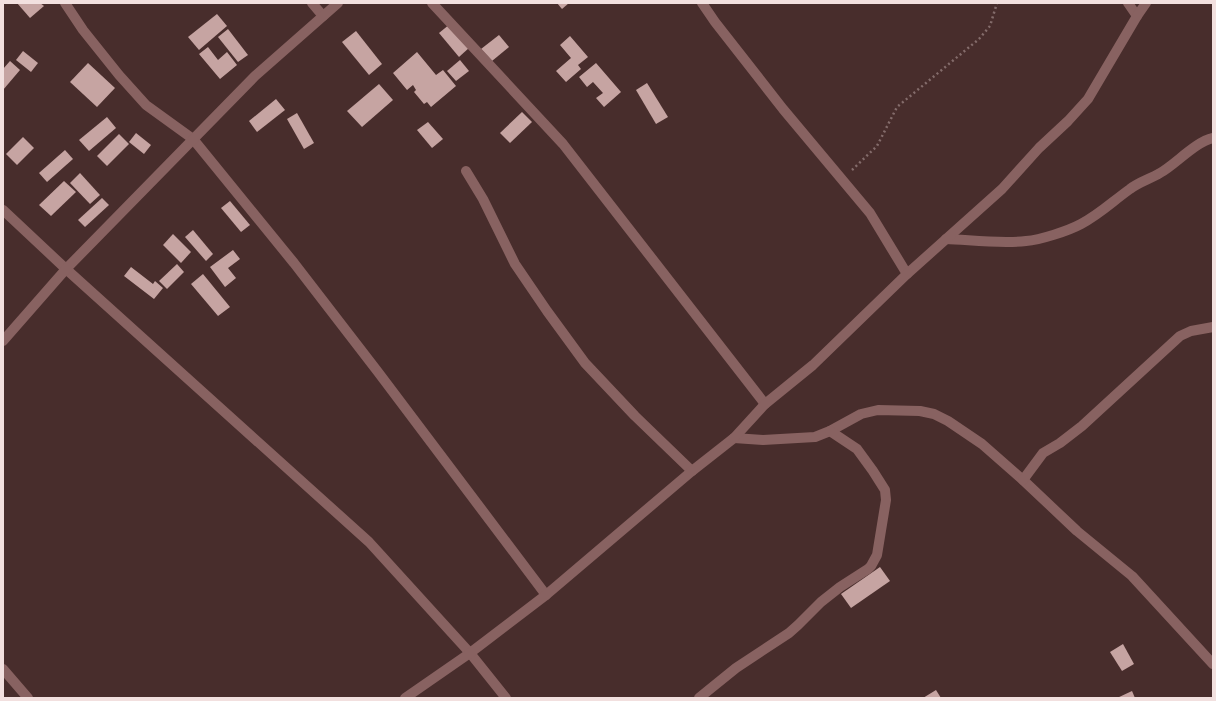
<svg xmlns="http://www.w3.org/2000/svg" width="1216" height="701" font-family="'Nunito Sans',sans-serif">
	<rect width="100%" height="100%" fill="#482d2c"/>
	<!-- building -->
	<g fill="#c6a4a2">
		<path d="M17,3H40L44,6L30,18Z"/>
		<path d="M557,3H569L562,9Z"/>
		<path d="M217,14L227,26L199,50L188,37Z"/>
		<path d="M450,24L470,47L459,57L439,33Z"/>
		<path d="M228,29L248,55L238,62L218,37Z"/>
		<path d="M356,31L382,64L369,75L342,42Z"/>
		<path d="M499,35L509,47L492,61L481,49Z"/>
		<path d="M570,36L588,57L578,65L581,69L566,82L556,71L571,58L560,45Z"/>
		<path d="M208,47L218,60L227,52L237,65L220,79L199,54Z"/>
		<path d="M23,51L38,63L31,72L16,60Z"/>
		<path d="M417,52L436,75L443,70L456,86L431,107L427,102L424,104L414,92L416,90L413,85L407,90L393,73Z"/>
		<path d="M460,60L469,71L456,81L447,71Z"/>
		<path d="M10,61L20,70L3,90V69Z"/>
		<path d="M88,63L115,88L97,107L70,82Z"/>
		<path d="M596,63L621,92L604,107L596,98L603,93L593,82L587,87L579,77Z"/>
		<path d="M647,83L668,117L656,124L636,90Z"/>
		<path d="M379,84L393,100L362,127L347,111Z"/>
		<path d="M276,99L285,110L257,132L249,121Z"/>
		<path d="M522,112L532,122L510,143L500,133Z"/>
		<path d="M297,113L314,143L304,149L287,119Z"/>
		<path d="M107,117L116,128L89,151L79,140Z"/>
		<path d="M428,122L443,139L432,148L417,130Z"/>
		<path d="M136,133L151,145L144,154L129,142Z"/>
		<path d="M119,134L129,144L107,166L97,156Z"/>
		<path d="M23,137L34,148L17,165L6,154Z"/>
		<path d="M65,150L73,159L47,182L39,173Z"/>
		<path d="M80,173L100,195L90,204L70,183Z"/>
		<path d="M64,181L76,192L51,216L39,205Z"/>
		<path d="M102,198L109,205L85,227L78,220Z"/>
		<path d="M230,201L250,225L241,232L221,208Z"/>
		<path d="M193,230L213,254L206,261L185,237Z"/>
		<path d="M173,234L191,252L181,263L163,245Z"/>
		<path d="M233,250L240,259L228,268L236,278L225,287L210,267Z"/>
		<path d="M177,264L184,272L167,289L159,281Z"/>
		<path d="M131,267L153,284L155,281L163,288L154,299L124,276Z"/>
		<path d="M203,274L230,307L218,316L191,284Z"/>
		<path d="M880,567L890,581L851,608L841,594Z"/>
		<path d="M1123,644L1134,664L1122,671L1110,652Z"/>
		<path d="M936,690L941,698H923Z"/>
		<path d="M1132,691L1135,698H1117Z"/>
	</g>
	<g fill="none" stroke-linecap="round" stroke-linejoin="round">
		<!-- path -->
		<path stroke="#846c6b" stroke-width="2.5" stroke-dasharray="2 3" stroke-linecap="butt" d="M852,170L877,146L897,107L979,39L990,26L997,3"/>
		<!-- street -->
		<g stroke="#886261" stroke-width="10">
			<path d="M65,3L83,30L119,75L146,105L193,139L294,263L378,372L546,595"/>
			<path d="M312,3L323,16"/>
			<path d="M432,3L563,144L765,404"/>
			<path d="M702,3L715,22L783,109L870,213L907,274"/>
			<path d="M1128,3L1137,16"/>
			<path d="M466,171L483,199L515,264L547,311L585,363L635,416L692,471"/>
			<path d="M3,210L66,269L369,542L470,653L506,698"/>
			<path d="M946,239C971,240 1001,244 1026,241C1040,240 1068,231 1081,224C1100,214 1113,201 1130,189C1139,182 1150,179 1160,173C1176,164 1195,142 1213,138"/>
			<path d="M3,341L66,269L255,76L338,3"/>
			<path d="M734,438L763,440L815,437L830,431L861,414L878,410L920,411L934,414L948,421L982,444L1023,480L1077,531L1132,576L1213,664"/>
			<path d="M1023,480L1043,453L1060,443L1082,426L1180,336L1191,331L1213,327"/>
			<path d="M3,669L28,698"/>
			<path d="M405,698L470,653L546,595L692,471L734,438L765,404L813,365L907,274L1002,189L1039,148L1068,121L1088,99L1137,16L1146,3"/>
			<path d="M699,698L736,668L789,633L798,625L821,602L840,587L868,569L871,566L877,555L886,500L885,490L873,471L857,449L830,431"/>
		</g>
	</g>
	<!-- border -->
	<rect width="1216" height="701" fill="none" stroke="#f2e0df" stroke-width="8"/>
</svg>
